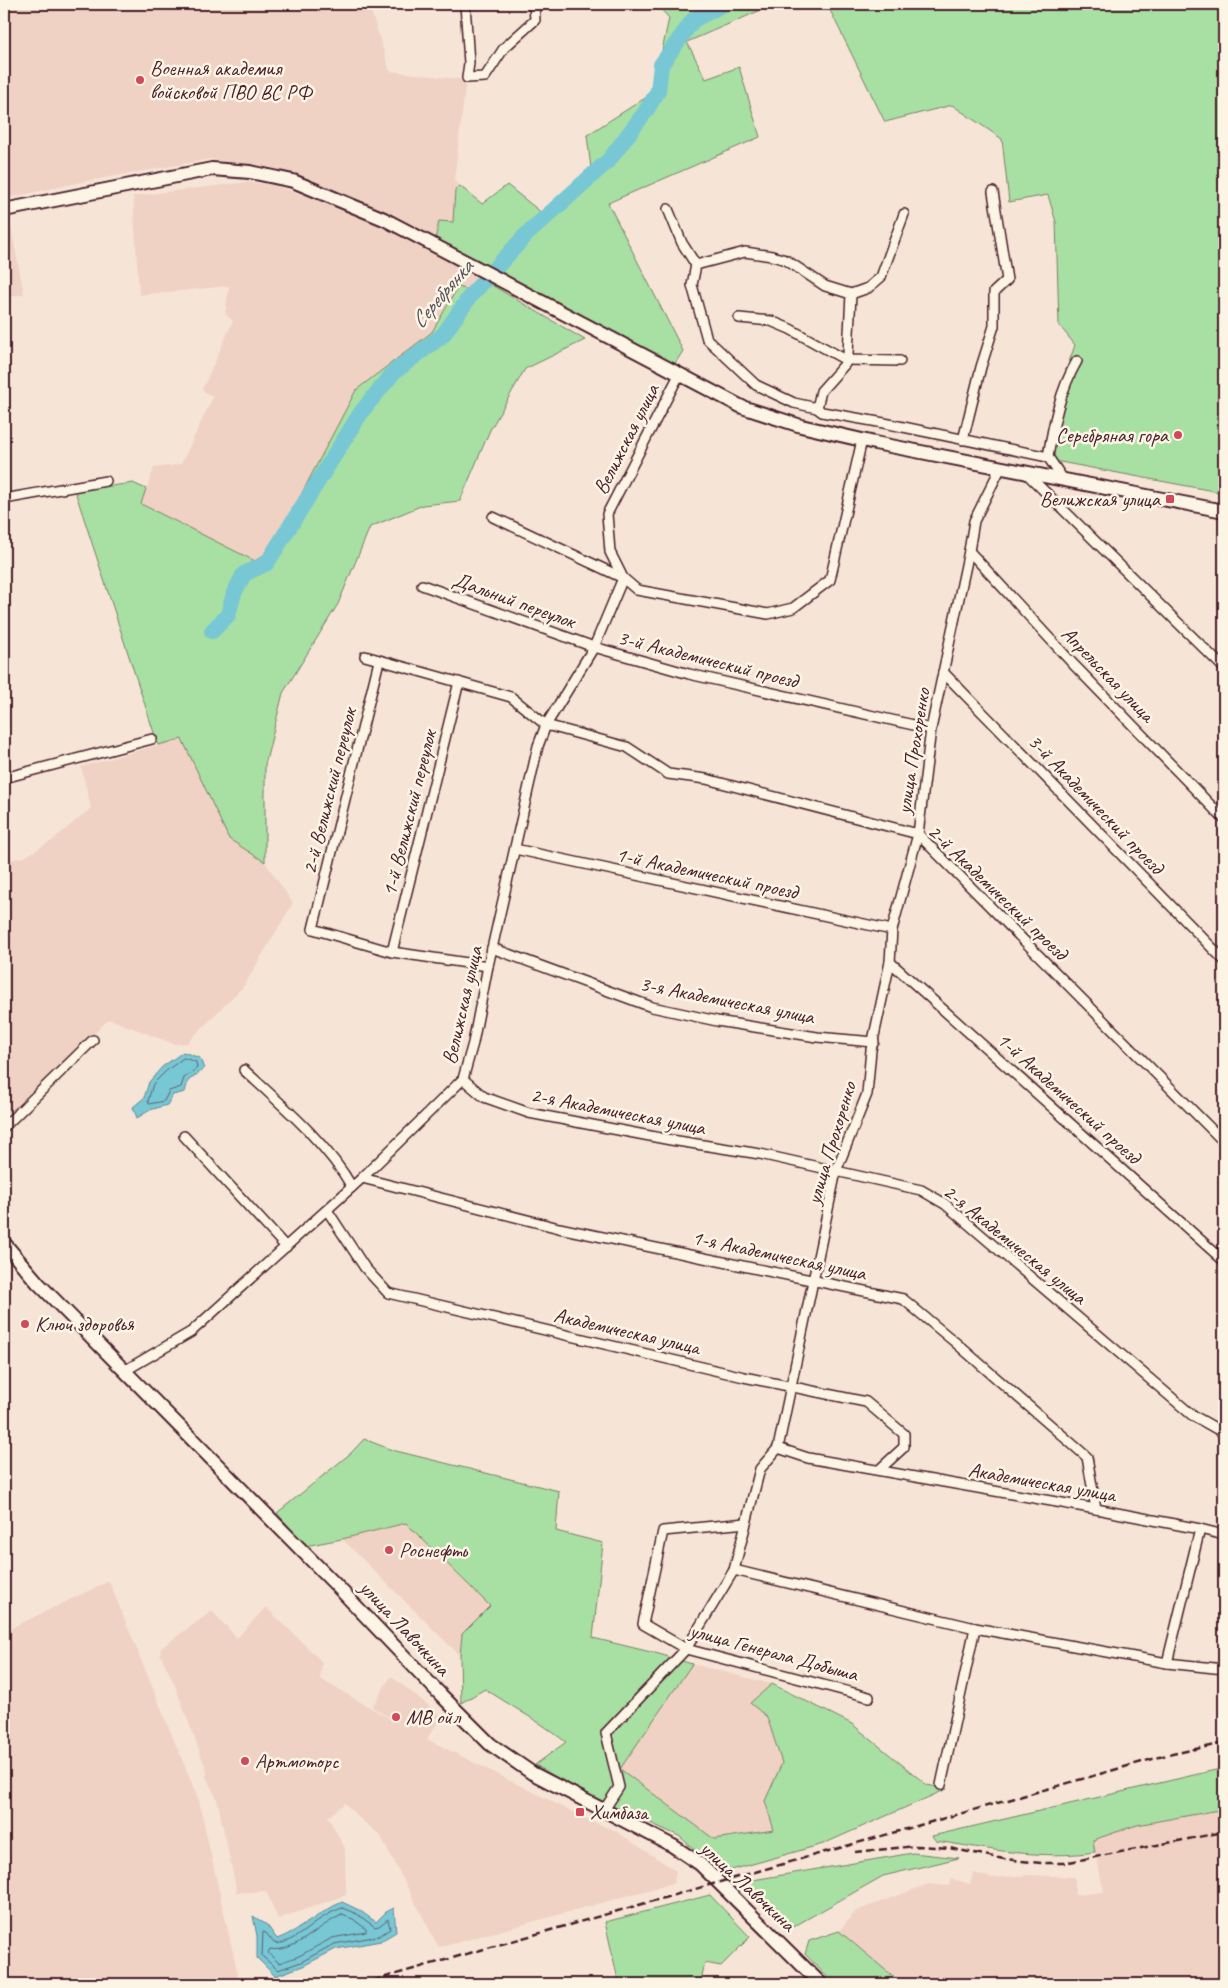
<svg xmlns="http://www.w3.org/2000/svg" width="1228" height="1988" font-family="Caveat,sans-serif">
	<rect width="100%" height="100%" fill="#f6e5d6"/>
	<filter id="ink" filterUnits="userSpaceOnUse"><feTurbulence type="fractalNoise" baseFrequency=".02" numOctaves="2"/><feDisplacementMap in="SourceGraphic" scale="10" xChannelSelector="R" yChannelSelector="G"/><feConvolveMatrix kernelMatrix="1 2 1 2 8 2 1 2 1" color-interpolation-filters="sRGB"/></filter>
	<g filter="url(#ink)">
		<!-- built -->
		<g fill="#efd2c4">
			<path d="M4,4H369L390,71L466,80L454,181L460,186L455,190L453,222L435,240L334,190L301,178L211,159L77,183L4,199Z"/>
			<path d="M248,182L276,186L319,199L392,230L478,277L469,290L457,288L432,332L356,390L273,548L255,562L141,504L154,468L181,464L213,397L202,390L233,321L225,314L229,286L139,295L133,196Z"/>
			<path d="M11,227L24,294L4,298V229Z"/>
			<path d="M182,738L229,839L265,862L293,903L244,986L187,1043L174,1044L109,1019L73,1055L4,1118V861L24,857L53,840L91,808L81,767Z"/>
			<path d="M406,1523L490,1606L462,1634L460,1656L342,1539Z"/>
			<path d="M109,1581L199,1801L240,1984H4V1634L13,1627Z"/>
			<path d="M266,1607L322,1662L320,1679L406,1728L372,1707L391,1676L442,1716L427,1739L595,1823L614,1830L676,1871L674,1883L441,1947L438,1946L380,1835L359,1818L345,1803L328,1817L345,1848L346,1895L278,1919L266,1891L237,1893L217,1799L206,1777L207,1772L174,1683L160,1654L161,1648L212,1611L237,1638Z"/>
			<path d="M692,1664L772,1684L750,1703L767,1717L782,1763L765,1801L774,1830L714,1840L620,1769Z"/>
			<path d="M1224,1809V1984H902L839,1931L856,1911L928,1884L949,1886L952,1879L970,1884L973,1873L992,1878L1028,1875L1075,1877V1895L1104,1892L1092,1840L1137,1825Z"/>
		</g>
		<!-- green -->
		<g fill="#a8dfa3" stroke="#797f67">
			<path d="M656,4H775L687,42L706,79L739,67L760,137L608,203L683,351L674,365L435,240L439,221L453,222L455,190L460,186L482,204L507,185L542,213L591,169L587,135L653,93L669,18Z"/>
			<path d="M827,4H1224V493L1060,462L1041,461L1047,434L1057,396L1075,345L1059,325L1056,222L1048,195L1009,202L1002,139L952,105L885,122Z"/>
			<path d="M478,277L585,340L525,369L490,430L460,501L423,505L370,527L338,604L283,693L265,765V862L229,839L182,739L158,745L75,491L133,483L146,489L141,504L255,561L273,548L356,390L432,332L458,287L469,290Z"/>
			<path d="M364,1439L392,1450L559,1491L556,1531L603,1543L593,1638L659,1654L692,1664L620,1769L714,1839L774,1830L765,1801L782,1763L767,1717L750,1703L772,1684L852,1724L927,1785L947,1789L823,1844L721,1873L679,1836L582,1792L535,1765L566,1742L544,1726L485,1689L461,1703L460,1656L462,1634L490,1606L406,1523L342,1539L305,1546L277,1513L351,1453Z"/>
			<path d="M1224,1768V1809L1137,1825L1093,1840L1095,1852C1043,1860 988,1849 936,1841L932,1836Z"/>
			<path d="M913,1853L959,1858L883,1876L791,1928L735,1883Z"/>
			<path d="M710,1895L750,1937L721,1966L705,1963L700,1984H619L605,1922Z"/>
			<path d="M839,1931L902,1984H834L805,1954L809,1941Z"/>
		</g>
		<!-- water -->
		<g fill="#78c7d4" stroke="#668490">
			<path d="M183,1052L200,1058L204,1069L188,1081L185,1092L173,1095L167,1105L150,1110L137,1118L133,1107L144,1098L149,1082L162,1067Z"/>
			<path d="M342,1902L359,1910L376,1922L386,1912L394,1908L396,1932L381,1941L336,1949L303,1966L275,1976L257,1958V1936L253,1916L267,1925L277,1939C301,1930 319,1912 342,1902Z"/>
		</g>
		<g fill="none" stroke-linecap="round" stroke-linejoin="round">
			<!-- shore -->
			<g stroke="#5c626f" stroke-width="1">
				<path d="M184,1058L196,1062L197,1068L184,1078L181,1087L169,1091L164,1101L149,1104L148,1101L153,1084L166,1071Z"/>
				<path d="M342,1908L357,1914L375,1927L379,1926L388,1919L390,1929L379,1936L334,1944L301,1962L278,1970L262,1956L263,1932L266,1933L274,1943C290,1947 313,1922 327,1915C332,1912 337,1910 342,1908Z"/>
				<path d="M342,1915L353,1919L366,1929V1932L332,1938L299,1956L279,1963L268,1953L270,1949C294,1954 320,1924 342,1915Z"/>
			</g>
			<!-- river -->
			<path stroke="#78c7d4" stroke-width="16" d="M212,631L228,615L234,593L244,574L267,563L362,411L394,372L443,335L471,295L525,236L609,160L646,111L658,91L661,65L693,20L724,4"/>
			<!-- street casing -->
			<g stroke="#4a1f2b" stroke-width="12">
				<g id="street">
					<path d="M465,4L469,63L467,78L485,77L504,48L535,20L534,4"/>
					<path d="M668,209L682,243L696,265"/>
					<path d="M904,214L881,277L868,288L851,294L848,354L845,364L821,391L817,408L822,412L884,423L1048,457"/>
					<path d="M739,318L771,321L790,329L846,360L900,361"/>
					<path d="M817,408L794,403L756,385L707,339L692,285L696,265L745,252L772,256L786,260L825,286L851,294"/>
					<path d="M963,440L981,367L994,326V292L1007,280L993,192"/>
					<path d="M1025,472L1224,668"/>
					<path d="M1063,479L1048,457C1053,425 1060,390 1077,361"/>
					<path d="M4,499L106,481"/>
					<path d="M493,517L623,578L637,590L768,614L793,608L830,580L862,440"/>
					<path d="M969,551L1074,665L1224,819"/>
					<path d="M422,585L594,647L689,674L931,729"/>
					<path d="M365,656L511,697L546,725L627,747L668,774L706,779L918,834L1224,1142"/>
					<path d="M379,661L313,929L392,952L488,966"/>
					<path d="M943,672L1224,960"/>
					<path d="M4,778L152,739"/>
					<path d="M515,849L892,930"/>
					<path d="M492,948L652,1007L717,1021L817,1037L874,1042"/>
					<path d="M392,952L459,682"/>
					<path d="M890,962L1224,1261"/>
					<path d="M244,1070C281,1104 327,1143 352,1187"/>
					<path d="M463,1079L484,1097L529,1113L671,1140L760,1154L921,1190L945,1204L1192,1415L1224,1433"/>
					<path d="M4,1127L93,1040"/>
					<path d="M184,1136L286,1247"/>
					<path d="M362,1178L559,1228L903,1299L956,1343L1087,1457L1096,1509"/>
					<path d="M327,1210L365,1268L388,1293L744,1377L866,1402L904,1434V1447L879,1470"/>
					<path d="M126,1370L191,1332L362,1178L463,1079L473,1043L488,966L538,746L546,725L594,647L623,578L610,552L607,514L679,375"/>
					<path d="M778,1448L808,1458L1096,1509L1200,1529"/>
					<path d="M746,1523L663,1531L643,1624L686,1649L869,1697"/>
					<path d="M1224,1535L1200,1529L1167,1663L1224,1669"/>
					<path d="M734,1570L975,1628L1167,1663"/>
					<path d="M941,1785L975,1628"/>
					<path d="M604,1810L619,1787L606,1733L686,1649L734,1570L760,1469L778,1448L836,1171L867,1094L871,1050L890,962L892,930L918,834L931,729L969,551L974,521L1001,467"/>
				</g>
			</g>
			<!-- secondary casing -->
			<g stroke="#4a1f2b" stroke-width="16">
				<g id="secondary">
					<path d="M4,210L212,169L250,172L293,181L384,219L742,407L801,426L875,443L1224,511"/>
					<path d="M4,1243L38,1283L334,1583L441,1695L490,1744L532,1773L673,1846L700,1864L821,1984"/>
				</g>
			</g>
			<!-- street -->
			<use href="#street" stroke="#fcf5e5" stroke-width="9"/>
			<!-- secondary -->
			<use href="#secondary" stroke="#fcf5e5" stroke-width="12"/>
			<!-- rail -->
			<g stroke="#4a1f2b" stroke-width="2.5" stroke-dasharray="8 4" stroke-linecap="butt">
				<path d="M855,1852L917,1846L949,1848L1004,1859L1041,1863H1064L1224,1832"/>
				<path d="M361,1984L1163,1756L1224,1743"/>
			</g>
		</g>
	</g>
	<!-- markers -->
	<g fill="#d1495b" stroke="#fcf5e5" stroke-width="2">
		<circle cx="140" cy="80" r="5"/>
		<circle cx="1178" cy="435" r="5"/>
		<rect x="1165" y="494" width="10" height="10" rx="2.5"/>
		<circle cx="25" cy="1324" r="5"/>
		<circle cx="389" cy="1550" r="5"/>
		<circle cx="396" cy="1717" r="5"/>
		<circle cx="245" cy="1761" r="5"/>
		<rect x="575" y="1807" width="10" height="10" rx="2.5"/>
	</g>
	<g text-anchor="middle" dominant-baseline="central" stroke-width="5" stroke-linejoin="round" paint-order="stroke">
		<!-- poi labels -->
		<g font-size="21" fill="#4a1f2b" stroke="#fcf5e5" text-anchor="start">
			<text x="150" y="68">Военная академия<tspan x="150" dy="24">войсковой ПВО ВС РФ</tspan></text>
			<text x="1168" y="435" text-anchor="end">Серебряная гора</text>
			<text x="1160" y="499" text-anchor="end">Велижская улица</text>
			<text x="35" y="1324">Ключ здоровья</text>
			<text x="399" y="1550">Роснефть</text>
			<text x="406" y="1717">МВ ойл</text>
			<text x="255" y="1761">Артмоторс</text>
			<text x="590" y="1812">Химбаза</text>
		</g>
		<!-- street labels -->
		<g font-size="21" fill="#4a1f2b" stroke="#fcf5e5">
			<text transform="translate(626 439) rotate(-63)">Велижская улица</text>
			<text transform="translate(514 600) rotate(20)">Дальний переулок</text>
			<text transform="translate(708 659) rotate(14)">3-й Академический проезд</text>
			<text transform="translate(1108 674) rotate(46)">Апрельская улица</text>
			<text transform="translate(913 751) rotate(-81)">улица Прохоренко</text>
			<text transform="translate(329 791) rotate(-76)">2-й Велижский переулок</text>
			<text transform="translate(1096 804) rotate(46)">3-й Академический проезд</text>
			<text transform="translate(409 813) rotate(-76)">1-й Велижский переулок</text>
			<text transform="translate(707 873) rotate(12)">1-й Академический проезд</text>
			<text transform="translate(998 892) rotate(44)">2-й Академический проезд</text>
			<text transform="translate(727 1000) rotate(11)">3-я Академическая улица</text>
			<text transform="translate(462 1005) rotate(-77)">Велижская улица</text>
			<text transform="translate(1069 1098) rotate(42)">1-й Академический проезд</text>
			<text transform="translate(618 1111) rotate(11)">2-я Академическая улица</text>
			<text transform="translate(831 1143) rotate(-73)">улица Прохоренко</text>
			<text transform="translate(1015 1244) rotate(39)">2-я Академическая улица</text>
			<text transform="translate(779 1255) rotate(12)">1-я Академическая улица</text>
			<text transform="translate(627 1331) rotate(13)">Академическая улица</text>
			<text transform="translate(1042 1482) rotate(10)">Академическая улица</text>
			<text transform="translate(405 1628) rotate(47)">улица Лавочкина</text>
			<text transform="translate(774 1652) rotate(15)">улица Генерала Добыша</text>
			<text transform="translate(748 1886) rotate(43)">улица Лавочкина</text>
		</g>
		<!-- water labels -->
		<g font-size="22" font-style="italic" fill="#58515e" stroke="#fcf5e5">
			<text transform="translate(442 294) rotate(-49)">Серебрянка</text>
		</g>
	</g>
	<!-- margin -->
	<rect width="1228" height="1988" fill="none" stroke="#fcf5e5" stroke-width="20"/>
	<rect x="10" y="10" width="1208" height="1968" fill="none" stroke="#4a1f2b" stroke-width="2" filter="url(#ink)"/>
</svg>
